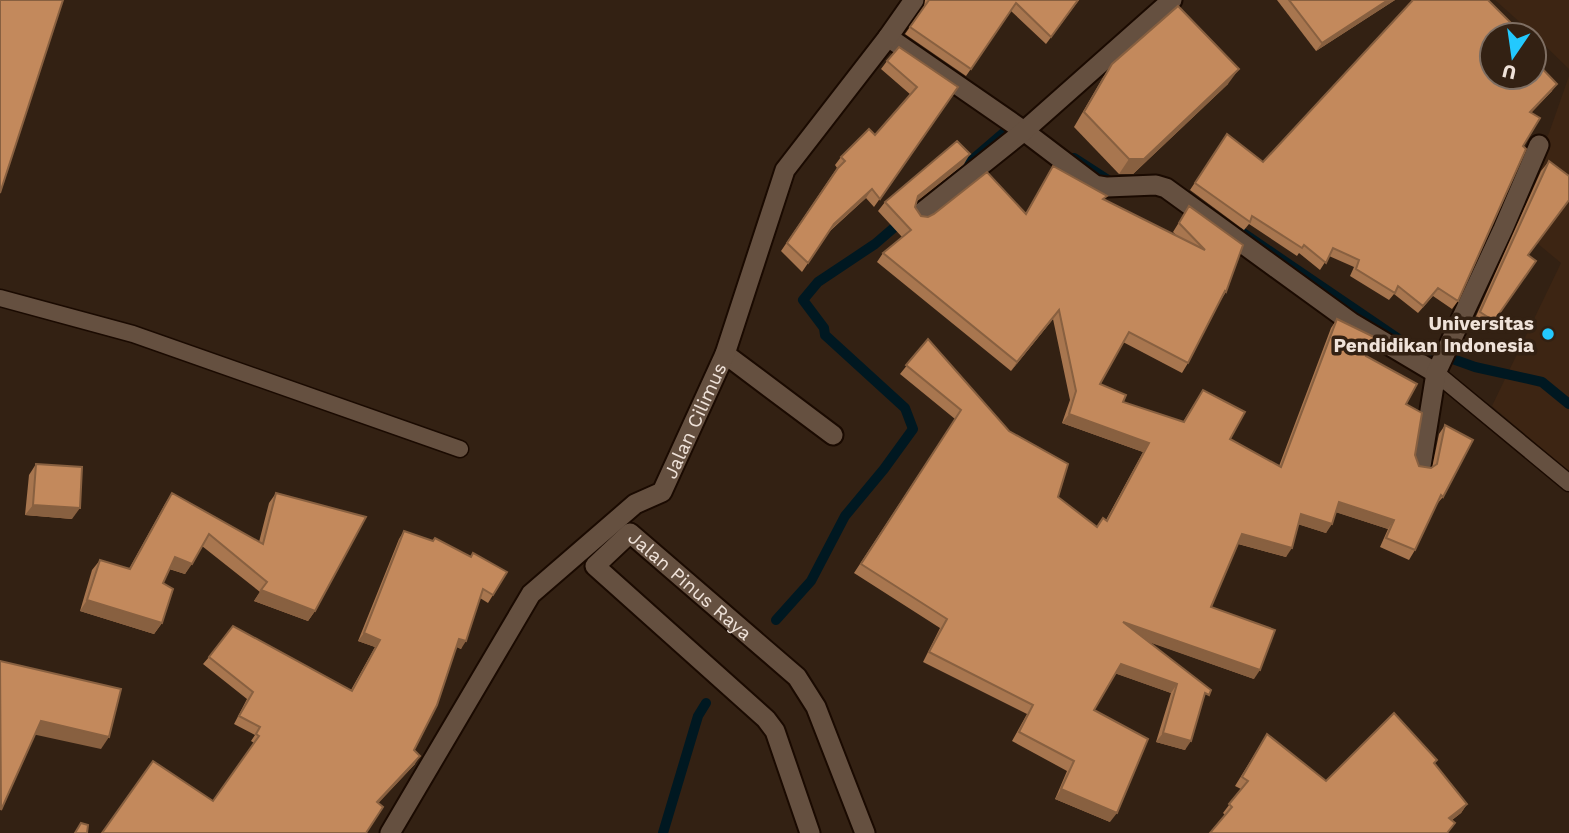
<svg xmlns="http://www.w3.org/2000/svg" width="1569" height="833" font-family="'Work Sans',sans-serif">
	<rect width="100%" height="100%" fill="#332113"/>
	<!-- built -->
	<g fill="#3d2513">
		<path d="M1495,0H1569V69L1534,35Z"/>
		<path d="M1569,76V472L1492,406L1561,263L1508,219L1549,133Z"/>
	</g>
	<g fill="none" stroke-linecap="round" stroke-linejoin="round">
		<!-- stream -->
		<g stroke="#001821" stroke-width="10">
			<path d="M1074,158L1111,182"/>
			<path d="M958,172L1015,123"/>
			<path d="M1243,233L1400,340L1475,367L1542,382L1569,404"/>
			<path d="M776,620L811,581L845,516L884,469L913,429L905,408L825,335L824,328L803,300L818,282L875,244L904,219"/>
			<path d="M663,833L698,716L706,703"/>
		</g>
		<!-- service casing -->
		<g stroke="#1a0a01" stroke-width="19">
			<g id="service">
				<path d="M0,298L133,334L460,449"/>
				<path d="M1436,373L1569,483"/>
			</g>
		</g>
		<!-- minor casing -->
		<g stroke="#1a0a01" stroke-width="23">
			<g id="minor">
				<path d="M888,37L1024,131L1095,185L1107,187L1156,185L1166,188L1352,323L1436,373"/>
				<path d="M920,214L1024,131L1172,0"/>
				<path d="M725,354L833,435"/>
				<path d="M1421,466L1436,373L1503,229L1539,145"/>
				<path id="s1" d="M390,833L531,594L635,504L662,492L725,354L785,170L888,37L914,0"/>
				<path id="s2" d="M810,833L775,731L766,719L595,566L630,533L797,677L816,707L865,833"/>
			</g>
		</g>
		<!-- service -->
		<use href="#service" stroke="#655040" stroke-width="16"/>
		<!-- minor -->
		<use href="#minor" stroke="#655040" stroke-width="19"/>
	</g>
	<!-- wall -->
	<g fill="#a8764f">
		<path d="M925,0H1079L1046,44L1011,11L966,76L905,34L924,7Z"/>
		<path d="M1277,0H1395L1316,51Z"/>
		<path d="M1509,35L1552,91L1531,113L1523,146L1458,301L1452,309L1433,296L1418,313L1394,294L1389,300L1350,276L1354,267L1329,256L1320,270L1299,253L1297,256L1249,224L1244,230L1190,190L1227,134L1263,162Z"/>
		<path d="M887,61L958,87L874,207L866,198L829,232L802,272L781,251L837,168L835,165L841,157L875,135L911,95L881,69Z"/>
		<path d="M1112,64L1228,84L1133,174H1119L1074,127L1102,79Z"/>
		<path d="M1549,161L1528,255L1536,261L1486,332L1473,323L1541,171Z"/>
		<path d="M964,164L917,201L915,207L921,216L928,217L1026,213L1053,166L1104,199L1177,236L1173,232L1189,206L1226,292L1220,301L1188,363L1182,373L1123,342L1100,384L1123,402L1183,422L1203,390L1230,439L1279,466L1331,328L1337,319L1406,404L1415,455L1419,466L1432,468L1439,434L1445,425L1443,497L1436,505L1415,550L1409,560L1380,547L1388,529L1336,512L1326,533L1298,524L1286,557L1238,544L1211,607L1254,679L1150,642L1202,704L1185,750L1156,742L1171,693L1115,673L1094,710L1110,822L1055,799L1067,771L1012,741L1027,714L923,662L940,628L854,573L955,419L900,374L928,339L1058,497L1097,527L1106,520L1143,452L1062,423L1070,400L1053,319L1011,371L877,262L883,253L902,237L878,211L885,202Z"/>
		<path d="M36,464L72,519L25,515L29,475Z"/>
		<path d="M172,493L259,542L269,503L276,493L315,611L308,621L254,601L260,592L202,546L185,574L169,569L163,583L162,623L154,634L80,611L92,570L100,560L129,569L165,504Z"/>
		<path d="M404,531L493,595L488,603L480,598L461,649L457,647L414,750L415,764L378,803L213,801L254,743L251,741L255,735L234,724L247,699L203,664L209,657L351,690L375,647L358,641L399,539Z"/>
		<path d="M1267,734L1326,781L1437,760L1434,764L1467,804L1461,813L1452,820L1225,815L1223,813L1241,789L1235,786Z"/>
	</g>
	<!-- shaded-wall -->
	<g fill="#886040">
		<path d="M1388,0H1395L1316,51L1322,43Z"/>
		<path d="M1239,69L1228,84L1133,174H1119L1129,159Z"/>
		<path d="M1557,84L1552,91L1525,119L1530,112Z"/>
		<path d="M970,154L964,164L912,205L918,196Z"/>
		<path d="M872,189L866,198L828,232L834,224Z"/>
		<path d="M1059,310L1053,319L1011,371L1017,362Z"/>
		<path d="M1069,414L1149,443L1143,452L1062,423Z"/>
		<path d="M1339,502L1394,520L1388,529L1332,511Z"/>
		<path d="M33,505L80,508L72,519L25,515Z"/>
		<path d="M1301,514L1332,524L1326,533L1294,523Z"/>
		<path d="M1242,534L1292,548L1286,557L1235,543Z"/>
		<path d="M175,557L192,564L185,574L167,568Z"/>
		<path d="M261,590L315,611L308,621L254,601Z"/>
		<path d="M87,600L162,623L154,634L80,611Z"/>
		<path d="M1123,622L1260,670L1254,679L1117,631Z"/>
		<path d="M364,633L380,640L375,647L358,641Z"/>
		<path d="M459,639L466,641L461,649L454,646Z"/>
		<path d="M1121,664L1177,684L1171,693L1114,673Z"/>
		<path d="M41,721L109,737L101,749L32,734Z"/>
		<path d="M1163,733L1191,741L1185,750L1156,742Z"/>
		<path d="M420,756L415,764L372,810L377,802Z"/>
		<path d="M1061,789L1117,813L1110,822L1055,799Z"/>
		<path d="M1467,804L1461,813L1443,827L1449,818Z"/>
	</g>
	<!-- building -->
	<g fill="#c3895c" stroke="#886040" stroke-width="2">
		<path d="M0,0H63L0,193Z"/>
		<path d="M929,0H1078L1051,37L1016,3L971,69L910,27Z"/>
		<path d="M1289,0H1388L1322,43Z"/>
		<path d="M1413,0H1488L1515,27L1508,34V35H1492V77H1534V60L1557,84L1530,112L1540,118L1523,146L1526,149L1458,301L1438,288L1423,306L1398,286L1395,293L1356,269L1359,260L1333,248L1326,263L1304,245L1302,248L1252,216L1250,222L1195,183L1227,134L1263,162Z"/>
		<path d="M1178,6L1239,69L1144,159H1129L1084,112L1112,64Z"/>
		<path d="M899,47L958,87L880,199L872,189L834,224L808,263L787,243L838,168L845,161L841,157L869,129L875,135L917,87L887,61Z"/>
		<path d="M957,141L970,154L918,196L915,207L921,216L928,217L934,214L987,172L1026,214L1053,166L1107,196L1103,199L1205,250L1179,223L1189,206L1243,245L1226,292L1225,291L1188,363L1129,332L1100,384L1126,395L1123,402L1184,422L1203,390L1245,412L1230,439L1281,467L1337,319L1374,337L1366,356L1417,384L1406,404L1422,413L1415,455L1419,466L1431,468L1437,464L1445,425L1473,440L1443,497L1441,495L1415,550L1386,538L1394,520L1339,502L1332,524L1301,514L1292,548L1242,534L1211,607L1275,630L1260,670L1123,622L1211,690L1209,695L1205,693L1191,741L1163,733L1177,684L1121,664L1094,710L1148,739L1117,813L1061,789L1074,761L1019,732L1033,705L929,652L947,619L861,564L961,410L906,365L928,339L1009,431L1068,464L1058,497L1097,527L1103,518L1107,521L1149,443L1069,414L1076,391L1059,310L1017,362L883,253L911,230L885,202Z"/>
		<path d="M1549,161L1569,176V200L1528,255L1536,261L1494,321L1480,312Z"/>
		<path d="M36,464L82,467L80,508L33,505Z"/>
		<path d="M172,493L263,544L276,493L366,517L315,611L261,590L267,582L209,534L192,564L175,557L163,583L173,589L162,623L87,600L100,560L130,569Z"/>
		<path d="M404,531L433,541L435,538L471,557L473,553L507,572L493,595L483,589L466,641L459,639L437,705L414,750L420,756L377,802L383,807L366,833H102L153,761L213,801L259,736L256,734L260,727L239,716L253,692L209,657L233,626L352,691L380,640L364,633Z"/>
		<path d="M0,661L121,689L109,737L41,721L1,810Z"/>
		<path d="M1394,713L1437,760L1434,763L1467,804L1449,818L1455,823L1447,833H1210L1232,807L1229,804L1248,781L1242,777L1267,734L1326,781Z"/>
		<path d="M81,823L88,825L87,833H75Z"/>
	</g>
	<!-- markers -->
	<circle fill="#23c9fe" stroke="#332113" stroke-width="2.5" cx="1548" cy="334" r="7"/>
	<g text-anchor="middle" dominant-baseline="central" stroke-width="7" stroke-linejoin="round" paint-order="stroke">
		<!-- poi labels -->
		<g font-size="19" font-weight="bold" fill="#efe2d9" stroke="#332113" text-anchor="end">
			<text x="1534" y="323">Universitas<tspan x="1534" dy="22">Pendidikan Indonesia</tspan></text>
		</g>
		<!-- street labels -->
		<g font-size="19" fill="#efe2d9" stroke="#332113">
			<text stroke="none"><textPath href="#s1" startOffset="523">Jalan Cilimus</textPath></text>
			<text stroke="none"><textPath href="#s2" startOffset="480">Jalan Pinus Raya</textPath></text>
		</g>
	</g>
	<!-- north arrow -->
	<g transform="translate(1513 56) rotate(193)"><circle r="33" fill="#332113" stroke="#7e6e62" stroke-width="2"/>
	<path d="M0-5L12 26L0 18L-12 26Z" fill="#23c9fe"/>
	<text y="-10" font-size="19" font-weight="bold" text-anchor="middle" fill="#efe2d9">U</text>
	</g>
</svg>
